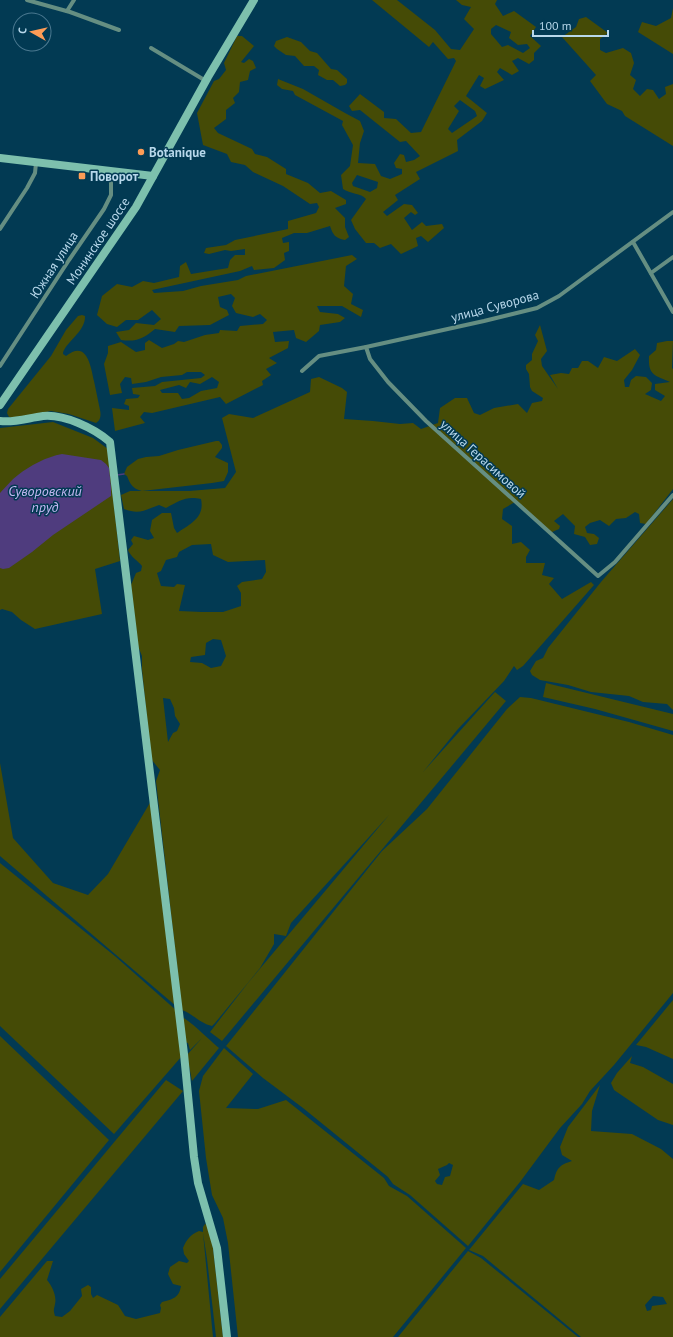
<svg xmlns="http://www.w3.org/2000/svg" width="673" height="1337" font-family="'PT Sans',sans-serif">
	<rect width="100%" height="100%" fill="#023a53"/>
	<!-- green -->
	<g fill="#454b06" fill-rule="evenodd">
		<path d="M372,0H397L435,30L451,49L460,50L474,29L464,19L471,7L462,5L456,0H497L495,4L503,16L514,11L536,27L530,36L541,46L534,53V60L529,64L518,58L512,61L519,71L512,75L500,68L497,72L504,80L485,89L480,86L484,78L479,75L466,96L487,113L482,121L457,140L458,151L416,172L420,179L395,195L398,200L383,212L387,216L404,204L412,205L418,213L415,215L411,212L404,218L412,230L422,222L426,226L442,224L444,228L428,242L421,236L416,238L418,246L401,254L391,244L380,248L374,243H366L355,229L351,220L366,199C361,193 350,194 343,189L341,175L350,166L353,145L342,125L343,121L295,95L293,91L282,89L277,85L278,79L303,89L345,113L360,121L364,131L360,143L358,163L375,164L381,176L390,179L402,174V169L396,168L394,163L400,154L404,155L406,162L414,160L420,156L406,141L400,142L360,110L352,111L349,106L360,94L384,112V118L396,119L411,133L421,132L456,61L454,58L448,59L433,42L429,47ZM496,25L511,32L509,38L518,45L527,44L530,48L523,53L508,45L502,47L491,34V29ZM460,100L475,111L477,116L452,133L448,129L459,111L454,106ZM357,175L378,182L377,188L370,192L353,186L352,183Z"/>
		<path d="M673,8V54L638,32L642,22L656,26L671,18Z"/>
		<path d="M586,17L608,33L600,39V50L606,53L623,48L631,53L634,63L630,75L636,80L633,89L640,96L647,89L653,90L659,99L666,94L665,87L673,84V146L625,116L622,111L607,104L590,81L596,75L562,37L576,27L579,19Z"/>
		<path d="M237,36H242L254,46L241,62L244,63L249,59L253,61L256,68L250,71L248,80L240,82L239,92L233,98L235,103L226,110V119L214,128L218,133L252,149L255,154L267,157L286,169V174L308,183L320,193L331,191L346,200V204L335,208L345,218V227L349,237L345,240C335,238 333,235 330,226L307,233H294L282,238L283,243L289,242V251L284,253L285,260L274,268L254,270L252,266L240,271L152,290L154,293L183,291L201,286L238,280L246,276L352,255L357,259L346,266L344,286L353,294L351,304L363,310L361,317L342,306H317L320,312L338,314L345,318L340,322L320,325L319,331L306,342L296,338L294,330L273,332L275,342L289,341L288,348L269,358L277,363L266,369L271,375L262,381L263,385L226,404L220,397L152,413L144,412L140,417L145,423L115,431L112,408L129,410V406L124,404L126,399L138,398L140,395L133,394L132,388L155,386L162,382L201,378L205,375L201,372H187L182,375L161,377L146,382L132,384L131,378L125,377L120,384L122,393L110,395L104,364L108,353V346L121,342L136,352L145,350V343L149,340L162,348L174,344L178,341L184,342L205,335L219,333L220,330L237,331L240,326L263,324L267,320L260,314L253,317L236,313L232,306L235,298L231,294L218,297L220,307L227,310L229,315L210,325L179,326L175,332L155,329C143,339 136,342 121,340L116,332L129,330L136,323L154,325L161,319L152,310L138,320H126L117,327L107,324L97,315L102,296L117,284L132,287L143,281L154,283L179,277L180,266L186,262L191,274L228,268L230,260L235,255H245V249L231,251L225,250L209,254L204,253L206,248L226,245L235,240L288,229V221L316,213L319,207L317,203L310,204L283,186L253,172L245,165L231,162L227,154L203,145L197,113L214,81L219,79L226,70L224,63ZM212,377L219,382L217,388L201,391L189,398L182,399L178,393H162L160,390L179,385L186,388L190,382L200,384Z"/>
		<path d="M287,37L301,42L310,51L317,53L331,69L337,70L347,79V83L345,85L340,86L333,80H327L318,75L319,70L314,66H304L295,56L286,55L277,49L274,46L276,41Z"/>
		<path d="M82,315L85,316C86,332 63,344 63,354L66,356C87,339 91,367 94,381C96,391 98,400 100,410C101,415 101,420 96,423L69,414L51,411L14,418L9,417L7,413L8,409L51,356L66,330L78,316Z"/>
		<path d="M540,325L547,351L541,359L542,366L558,389L550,375L561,373L569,374L572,368H578L582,361H588L598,368L604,357L617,361L635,349L640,355L632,370L624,380L625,387H629L631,380L636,376L646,377L652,383L651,390L645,394L661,401L665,396L655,390V384L670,382C654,375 648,375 649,356L656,350L657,343L667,341H673L672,368L673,369V489L646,524L640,523L639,514L635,512L626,518L616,519L609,526L600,520L590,523L585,527L587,533L594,534L599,538L597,544L590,545L585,537L574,534L575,526L563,514L554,521L560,526L559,529L550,533L515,502L503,509L502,519L512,526V544L521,542L530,550L526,557V563H545L542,575L554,578L549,584L562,599L591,582L594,585L523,666L517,670L514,666L504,681L458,729L423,772L495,692L506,701L222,1041L210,1032L248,983L389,815L291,923L286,936L274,934V944L260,968L215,1023L212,1026C201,1024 193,1014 182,1010L156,781L160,770L151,759L142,669V656L138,646L131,585L136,573L141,571L142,566C138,561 130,556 128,550L133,544L131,540L134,536L148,540L154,538L150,531L152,520L162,513H171L174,528L177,533C190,524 205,518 201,499C185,496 180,501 166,508L159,505C144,510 140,515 124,509L121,495L130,491H189L225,488L236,472L222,418L229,414L253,418L310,392L311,379L319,377L342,388L347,392L344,419L373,421L400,424L413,423L421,429L438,423L440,408L455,398H467L474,413L480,415L494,408L518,404L527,413L532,403L542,401L543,398L532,391L530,387L529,374L526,369V365L532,360V354L538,341L535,335ZM211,544L213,555L228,562L265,560L266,572L262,579L242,582L237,586L241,593V606L223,612H202L179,611L185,585L177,584L174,587L161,586L157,573L161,571L166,560L177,557L179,552L192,545ZM213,639L221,640L226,656L221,666L211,668L202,663L190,662L191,657L205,655L206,643ZM163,698L170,699L174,708L175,716L180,724L177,731L173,733L168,742Z"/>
		<path d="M53,422L93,438L108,449L120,561L95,569L102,614L35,629L21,620L12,612L2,609L0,610V428Z"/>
		<path d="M216,441H219L222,445V448L215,457L228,463V472L224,481L212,483L142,491C133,489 130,484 127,476L124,474L127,467L138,459L146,457L159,456L178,450Z"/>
		<path d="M673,499V710L667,704L643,702L629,696L591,692L568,685L540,680L532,675L530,671L536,661L543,658L548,648L601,582Z"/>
		<path d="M546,683L673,714V731L595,709L543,697Z"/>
		<path d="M520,697L531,698L629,722L673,735V993L614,1065L590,1091L582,1104L560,1128L520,1182L468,1246L410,1195L393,1184L388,1177L303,1108L263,1078L226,1046L382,851L427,809L507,709ZM449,1163L453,1165L450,1176L445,1177L442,1185L437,1184L435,1181L440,1175L438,1169L447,1165Z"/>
		<path d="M0,763L13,838L53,883L88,895L108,874L151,801L176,1006L0,856Z"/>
		<path d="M0,863L116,957L177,1011L182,1056L114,1134L0,1026Z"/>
		<path d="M673,1000V1059L646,1047L636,1045Z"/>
		<path d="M184,1018C197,1027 207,1038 219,1048L192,1081L187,1055L202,1038L190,1050L188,1043L184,1042L183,1019Z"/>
		<path d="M0,1036L109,1140L0,1272Z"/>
		<path d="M224,1048L253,1074L226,1108L258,1109L286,1100L384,1178L389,1186L407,1196L466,1248L393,1337H238L228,1243L223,1218L212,1195L206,1158L199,1091L203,1076Z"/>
		<path d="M632,1056L630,1063L643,1067L673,1084V1125L658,1120L614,1090L611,1083L617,1073Z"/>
		<path d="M166,1080L183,1091L0,1309V1279Z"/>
		<path d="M600,1085L592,1111L591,1131L632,1134L661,1149L673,1159V1337H581L483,1256L469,1250L523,1184L539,1190L554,1180C557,1167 560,1165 572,1161L562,1155L560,1147L568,1127ZM653,1296L663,1297L667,1304L652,1306L651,1310L647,1311L645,1305Z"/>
		<path d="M205,1224L208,1225L213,1248L223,1337H216L207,1259L203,1233L213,1337H0V1317L47,1261H53L47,1280C52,1286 57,1296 55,1304C54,1310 53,1309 55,1316L62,1317L70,1311L82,1296L81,1289L88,1285L91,1287V1294L93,1298L97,1295L118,1305L125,1316L136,1319L160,1313L161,1308L160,1305L162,1302C173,1299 179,1298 181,1286L173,1284L168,1274L170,1267L179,1261L187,1263L189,1261L184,1254L183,1248C187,1239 190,1235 199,1231L203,1232V1227Z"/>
		<path d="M468,1251L481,1258L578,1337H398Z"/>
	</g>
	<!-- water -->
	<path fill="#4f3c7e" d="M62,454L101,460L106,464L109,468L111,488V496L53,535L32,552L9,568L3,569L0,568V493C6,487 11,480 18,475C31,465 46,457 62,454Z"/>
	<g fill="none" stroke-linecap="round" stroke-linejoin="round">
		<!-- stream -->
		<path stroke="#4f3c7e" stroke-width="1.5" d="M117,475L124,474"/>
		<!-- street -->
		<g stroke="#658e82" stroke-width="4">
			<path d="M27,0L70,12L119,30"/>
			<path d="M67,11L74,0"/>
			<path d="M151,48L206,81"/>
			<path d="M0,229L27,188L35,173L36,163"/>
			<path d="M633,242L673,312"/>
			<path d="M651,273L673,257"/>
			<path d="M366,347L370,359L388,382L426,421L598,576L615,562L673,495"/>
			<path d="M0,366L69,260L104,209L111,195V183L109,171"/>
			<path d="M302,371L319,356L366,347L484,321L537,308L559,296L673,212"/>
		</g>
		<!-- secondary -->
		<g stroke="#7dc0ad" stroke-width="8">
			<path d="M0,158L153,176"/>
			<path d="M0,405L136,207L208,77L254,0"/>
			<path d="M0,421C14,423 28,418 43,416C64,414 94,428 110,442L184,1054L194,1157L198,1183L217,1248L227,1337"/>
		</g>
	</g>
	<!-- markers -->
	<g fill="#fd9c56" stroke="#023a53" stroke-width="1.5">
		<circle cx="141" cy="152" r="4"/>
		<rect x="78" y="172" width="8" height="8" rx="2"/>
	</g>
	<g text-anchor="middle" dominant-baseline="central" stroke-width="3" stroke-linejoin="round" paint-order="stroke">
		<!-- poi labels -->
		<g font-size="13" font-weight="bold" fill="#b8d8eb" stroke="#023a53" text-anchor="start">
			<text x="149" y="152">Botanique</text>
			<text x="90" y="176">Поворот</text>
		</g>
		<!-- street labels -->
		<g font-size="13" fill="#b8d8eb" stroke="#023a53">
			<text transform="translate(98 241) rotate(-56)">Монинское шоссе</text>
			<text transform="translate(54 265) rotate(-57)">Южная улица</text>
			<text transform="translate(495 306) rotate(-15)">улица Суворова</text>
			<text transform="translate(483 459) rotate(42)">улица Герасимовой</text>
		</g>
		<!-- water labels -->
		<g font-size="14" font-style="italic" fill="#c3b6f1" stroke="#023a53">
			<text x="45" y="491">Суворовский<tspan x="45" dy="16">пруд</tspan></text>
		</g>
	</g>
	<!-- north arrow -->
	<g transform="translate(32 32) rotate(278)"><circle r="19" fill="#023a53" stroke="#4b7990"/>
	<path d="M0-3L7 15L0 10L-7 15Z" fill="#fd9c56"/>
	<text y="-6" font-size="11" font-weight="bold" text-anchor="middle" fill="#b8d8eb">С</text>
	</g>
	<!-- scale -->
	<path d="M533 30v6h75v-6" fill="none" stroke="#b8d8eb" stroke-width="2"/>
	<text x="539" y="30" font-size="12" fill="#b8d8eb" stroke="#023a53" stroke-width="3" paint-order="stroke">100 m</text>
</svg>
